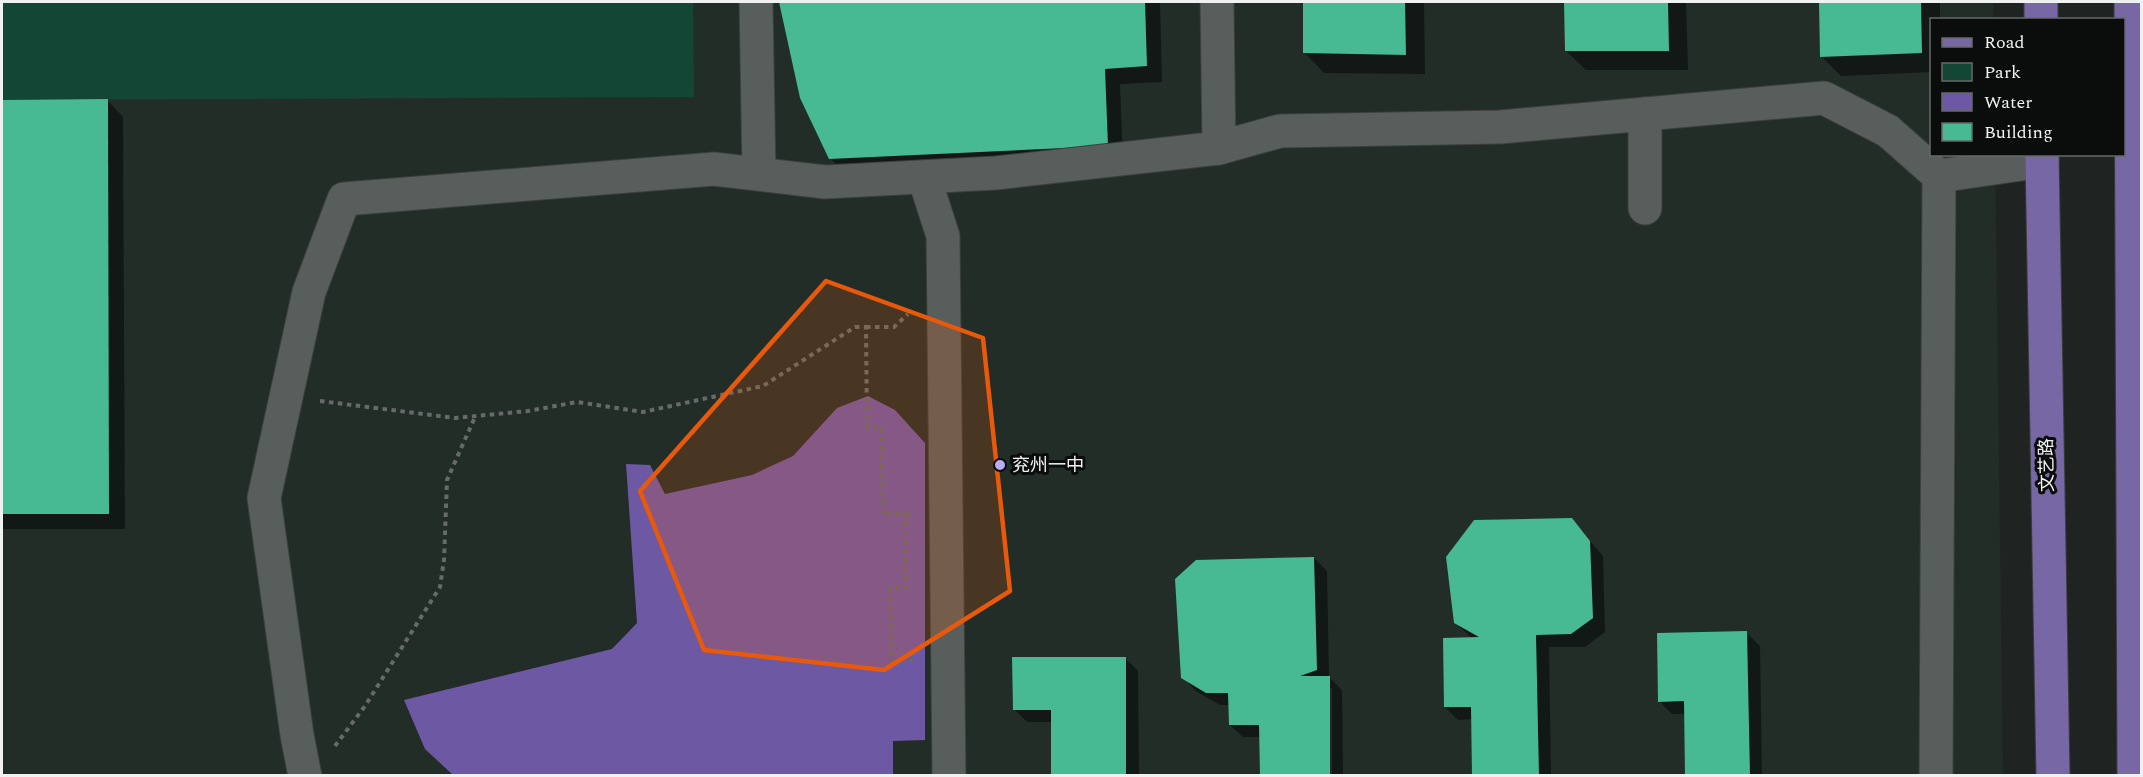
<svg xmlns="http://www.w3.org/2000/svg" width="2143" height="777" font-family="Spectral,'Noto Sans SC',serif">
	<rect width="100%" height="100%" fill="#1f2422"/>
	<!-- built -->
	<path fill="#222d28" d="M2,2H1993V19L1932,20V154L1995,155L2003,775L2,776Z"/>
	<!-- green -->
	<path fill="#144636" d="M2,2H693L694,97L2,100Z"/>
	<!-- water -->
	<path fill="#6d58a4" d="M868,396L895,410L925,443V740L893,741V775H453L425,749L404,700L612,649L637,623L626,464L650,465L665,494L752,475L793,456L837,408Z"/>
	<!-- shadow -->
	<g fill="#0007">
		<path d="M781,2H1160L1162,82L1120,84L1123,161L846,174L830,158L802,98Z"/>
		<path d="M1304,2H1424L1425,74L1324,73L1305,53Z"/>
		<path d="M1566,2H1686L1688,70H1586L1566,51Z"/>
		<path d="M1821,2H1940V20H1932V72L1841,76L1821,56Z"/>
		<path d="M2,101H108L123,117L125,529H2Z"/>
		<path d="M1572,520L1603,556L1605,632L1585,647H1549L1551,776H1473V719L1458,720L1445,707L1473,639L1455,623Z"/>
		<path d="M1314,558L1327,571L1329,677L1342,690L1343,776H1332V688H1329L1261,737H1243L1230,725V705H1220L1196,691L1183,677Z"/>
		<path d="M1747,633L1760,646L1762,776H1687L1686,714H1672L1659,701Z"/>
		<path d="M1125,658L1138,671L1139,776H1052V722H1027L1014,709Z"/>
	</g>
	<!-- building -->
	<g fill="#47b993">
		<path d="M779,2H1145L1147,66L1105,69L1108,146L829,159L800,98Z"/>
		<path d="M1303,2H1405L1406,55L1303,53Z"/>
		<path d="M1564,2H1668L1669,51H1565Z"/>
		<path d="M1819,2H1921L1922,53L1820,57Z"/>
		<path d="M108,99L109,514H2V100Z"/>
		<path d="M1572,518L1590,541L1593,618L1571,634L1536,635L1539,776H1472L1471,707H1444L1443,638L1479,637L1454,623L1446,557L1474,520Z"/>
		<path d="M1314,557L1317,670L1300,676H1330V776H1260L1259,725H1229L1228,693H1206L1181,678L1175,579L1196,560Z"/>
		<path d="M1747,631L1750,776H1685L1684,701L1658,702L1657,633Z"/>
		<path d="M1012,657H1126V776H1051V710H1013Z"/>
	</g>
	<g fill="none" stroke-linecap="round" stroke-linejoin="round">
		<!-- minor casing -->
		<g stroke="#3c3f3e" stroke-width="35">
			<g id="minor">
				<path d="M756,2L759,174"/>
				<path d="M1217,2L1219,148"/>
				<path d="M1939,176L2042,161"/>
				<path d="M924,177L943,236L949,776"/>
				<path d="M1645,208V114"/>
				<path d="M305,776L297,735L264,498L309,292L344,199L714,169L825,182L996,173L1219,148L1280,131L1500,127L1824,98L1888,131L1939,176L1936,776"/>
			</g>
		</g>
		<!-- major casing -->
		<g stroke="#3c3f3e" stroke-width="35">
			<g id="major">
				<path d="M2131,2L2134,776"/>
				<path d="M2041,20V2"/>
				<path d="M2042,154L2053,776"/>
			</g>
		</g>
		<!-- path -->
		<g stroke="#666b69" stroke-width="4" stroke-dasharray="4.5 4.5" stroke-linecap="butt">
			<path d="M866,327H894L908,314"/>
			<path d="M320,401L455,418L528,411L577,402L643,412L763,386L855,327H866L867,427H881L883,514L911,513"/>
			<path d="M905,513L906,587L890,588L892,661L914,660"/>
			<path d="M335,746L365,706L440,587L444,560L447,480L475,417"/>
		</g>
		<!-- minor -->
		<use href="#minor" stroke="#585e5c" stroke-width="33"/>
		<!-- major -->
		<use href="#major" stroke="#7768a5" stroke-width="33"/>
	</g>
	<!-- marked area -->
	<path fill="#e8590c" fill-opacity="0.2" stroke="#e8590c" stroke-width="4.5" stroke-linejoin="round" d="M826,281L983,338L1010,591L884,670L704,650L640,491Z"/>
	<!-- markers -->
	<circle fill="#bbaaf6" stroke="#0a0d0c" stroke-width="2" cx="1000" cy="465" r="6"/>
	<g text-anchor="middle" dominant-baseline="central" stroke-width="6" stroke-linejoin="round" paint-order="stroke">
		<!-- poi labels -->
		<g font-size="18" fill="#eff2f1" stroke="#0a0d0c" text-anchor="start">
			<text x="1012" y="465">兖州一中</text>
		</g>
		<!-- street labels -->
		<g font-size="18" fill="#eff2f1" stroke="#0a0d0c">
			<text transform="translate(2047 465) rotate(-91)">文艺路</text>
		</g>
	</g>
	<!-- border -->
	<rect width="2143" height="777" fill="none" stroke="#eff2f1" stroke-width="6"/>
	<!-- legend -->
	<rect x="1930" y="18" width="195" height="138" fill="#0a0d0c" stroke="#666968" stroke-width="1.5"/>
	<rect x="1942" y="38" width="30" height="9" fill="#7768a5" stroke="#666968" stroke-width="1.5"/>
	<text x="1984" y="48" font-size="18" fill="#eff2f1">Road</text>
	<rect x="1942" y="63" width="30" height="18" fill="#144636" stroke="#666968" stroke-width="1.5"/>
	<text x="1984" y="78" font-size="18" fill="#eff2f1">Park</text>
	<rect x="1942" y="93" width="30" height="18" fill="#6d58a4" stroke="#666968" stroke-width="1.5"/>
	<text x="1984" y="108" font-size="18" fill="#eff2f1">Water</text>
	<rect x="1942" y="123" width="30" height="18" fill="#47b993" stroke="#666968" stroke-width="1.5"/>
	<text x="1984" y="138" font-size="18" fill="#eff2f1">Building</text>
</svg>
